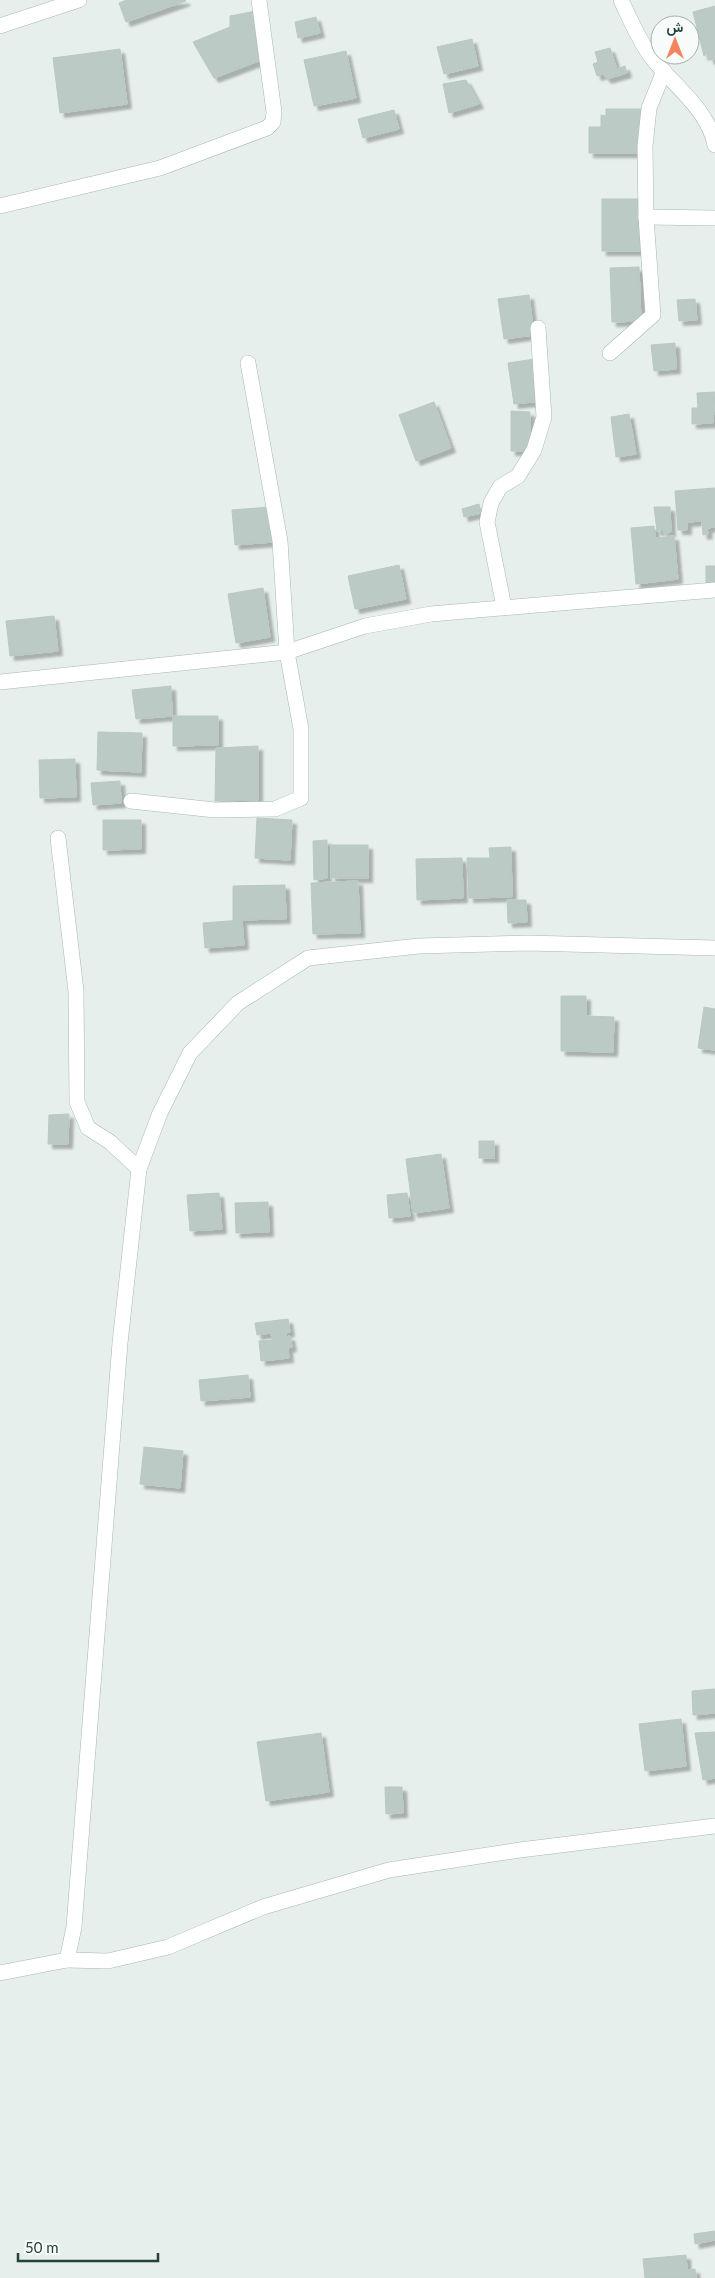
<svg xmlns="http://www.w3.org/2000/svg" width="715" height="2278" font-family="Lato,Vazirmatn,sans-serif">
	<defs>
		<filter id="shadow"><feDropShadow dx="4.5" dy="4.5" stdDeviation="1" flood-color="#0004"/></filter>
	</defs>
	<rect width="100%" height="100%" fill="#e6efeb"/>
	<!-- building -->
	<g fill="#bbcac4" stroke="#b8c9c2" filter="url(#shadow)">
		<path d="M127,0H185L186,1L126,22L119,3Z"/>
		<path d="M715,6V59L710,60L708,53L704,56L693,12Z"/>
		<path d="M261,10L267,58L214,78L193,42L230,27V16Z"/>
		<path d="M316,17L320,33L298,38L295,22Z"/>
		<path d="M472,39L478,66L444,74L437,47Z"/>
		<path d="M610,48L617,69L625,66L627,73L607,79L603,74L597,76L593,64L598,62L595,52Z"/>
		<path d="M120,49L127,104L60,113L53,58Z"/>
		<path d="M346,51L356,98L314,106L304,60Z"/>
		<path d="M466,80L479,104L449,113L443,84Z"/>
		<path d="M606,109H643V153H589V127H601V115L606,116Z"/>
		<path d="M394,110L399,129L363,138L358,119Z"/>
		<rect x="602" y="199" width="39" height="52"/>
		<path d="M639,267L641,321L612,322L610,268Z"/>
		<path d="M529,295L534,335L504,339L498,299Z"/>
		<path d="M695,299L697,320L679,321L677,300Z"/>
		<path d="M675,343L676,369L654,371L651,345Z"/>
		<path d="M535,359L541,401L514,404L508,363Z"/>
		<path d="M715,392L713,423L692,424V408H698L697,393Z"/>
		<path d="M434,402L451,448L416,461L399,415Z"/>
		<path d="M511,411L530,412V451H511Z"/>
		<path d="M629,414L636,454L616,457L611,417Z"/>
		<path d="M715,488V527L707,528L708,534L703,535L702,521L687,522V530H678L675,491Z"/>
		<path d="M479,504L481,513L464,517L462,509Z"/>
		<path d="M270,507L273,542L235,545L232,510Z"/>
		<path d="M654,507H670L671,532L664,534V530L657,531Z"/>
		<path d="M654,526L655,538L674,536L678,579L636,584L631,528Z"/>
		<path d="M399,565L406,599L355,609L348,576Z"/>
		<rect x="706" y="566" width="9" height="20"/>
		<path d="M263,588L270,637L236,643L228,594Z"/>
		<path d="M54,616L58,651L10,656L6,621Z"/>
		<path d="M171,686L172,716L136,719L132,690Z"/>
		<path d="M173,716H218V745L173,746Z"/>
		<path d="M98,732L142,733L141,772L97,770Z"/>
		<path d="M258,746V800L215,801L216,748Z"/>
		<path d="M75,759L76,797L40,798L39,760Z"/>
		<path d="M120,781L121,803L93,805L91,783Z"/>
		<path d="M257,818L292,820L290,860L255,858Z"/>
		<path d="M103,820H141V849L103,850Z"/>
		<path d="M327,840V878L314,880L313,841Z"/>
		<rect x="331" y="845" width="37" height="33"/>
		<path d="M511,847L512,897L469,898L467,858H490L489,848Z"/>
		<path d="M462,858L463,898L417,900L416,859Z"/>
		<path d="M358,881L360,933L313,934L311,883Z"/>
		<path d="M285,885L286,919L233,920V886Z"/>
		<path d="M507,900H526L527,922L508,923Z"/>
		<path d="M242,920L244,945L205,948L203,923Z"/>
		<path d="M561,996H586V1016L614,1017L613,1052L561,1051Z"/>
		<path d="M704,1007L715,1009V1050L698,1048Z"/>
		<path d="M69,1114L68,1144H48L49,1115Z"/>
		<rect x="479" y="1141" width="15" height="17"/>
		<path d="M441,1154L449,1208L413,1213L406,1159Z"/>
		<path d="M219,1193L222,1229L190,1231L187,1195Z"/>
		<path d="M407,1193L410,1216L389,1218L387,1195Z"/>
		<path d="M268,1202L269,1232L236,1233L235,1203Z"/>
		<path d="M288,1319L290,1332L286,1333V1337L290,1336L292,1347L288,1348L289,1358L261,1361L259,1341L272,1340L271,1333L257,1335L255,1323Z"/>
		<path d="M248,1375L250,1397L201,1401L199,1380Z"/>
		<path d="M144,1447L183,1451L180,1488L140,1484Z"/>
		<path d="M715,1689V1713L693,1715L692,1691Z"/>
		<path d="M681,1719L686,1766L645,1771L639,1724Z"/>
		<path d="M715,1732V1778L703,1780L695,1733Z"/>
		<path d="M321,1733L329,1792L266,1801L257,1742Z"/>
		<path d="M385,1787H402L403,1813L386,1814Z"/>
		<path d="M715,2231V2240L695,2244L694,2234Z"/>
		<path d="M686,2255L687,2270L695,2269L696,2278H645L643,2259Z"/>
	</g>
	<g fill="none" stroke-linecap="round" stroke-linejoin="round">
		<!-- street casing -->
		<g stroke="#a8b8b2" stroke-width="16">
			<g id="street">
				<path d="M621,0C630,19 639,41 652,58C673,85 708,109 715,145"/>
				<path d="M0,26L79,0"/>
				<path d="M0,206L160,168L267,128L273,122L274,112L259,0"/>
				<path d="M646,217L715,218"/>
				<path d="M610,353L653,315L646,217L645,146L649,108L664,71"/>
				<path d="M504,607L487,522L491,503L500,487L518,476L534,450L544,417L538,328"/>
				<path d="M0,682L287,652L365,626L431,614L715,590"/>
				<path d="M131,801L215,810L275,809L301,798V729L287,652L280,541L248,363"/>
				<path d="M58,838L76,991L77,1102L88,1128L110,1142L139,1169"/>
				<path d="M67,1960L108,1961L168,1947L263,1907L389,1870L520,1850L715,1826"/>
				<path d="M0,1973L67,1960L74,1927L120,1343L139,1169L160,1113L190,1053L238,1003L308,958L419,946L528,943L715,948"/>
			</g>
		</g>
		<!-- street -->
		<use href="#street" stroke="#fff" stroke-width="15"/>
	</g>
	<!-- north arrow -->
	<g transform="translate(675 40)"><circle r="24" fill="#f7fbf9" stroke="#a3b1ad"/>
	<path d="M0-4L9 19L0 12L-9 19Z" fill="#f4845f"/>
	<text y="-8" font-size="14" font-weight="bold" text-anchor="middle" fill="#24423a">ش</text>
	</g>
	<!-- scale -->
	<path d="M18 2253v8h140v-8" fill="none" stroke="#24423a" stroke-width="2.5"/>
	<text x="25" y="2253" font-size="15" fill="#24423a" stroke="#f7fbf9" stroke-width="4" paint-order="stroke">50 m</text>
</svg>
